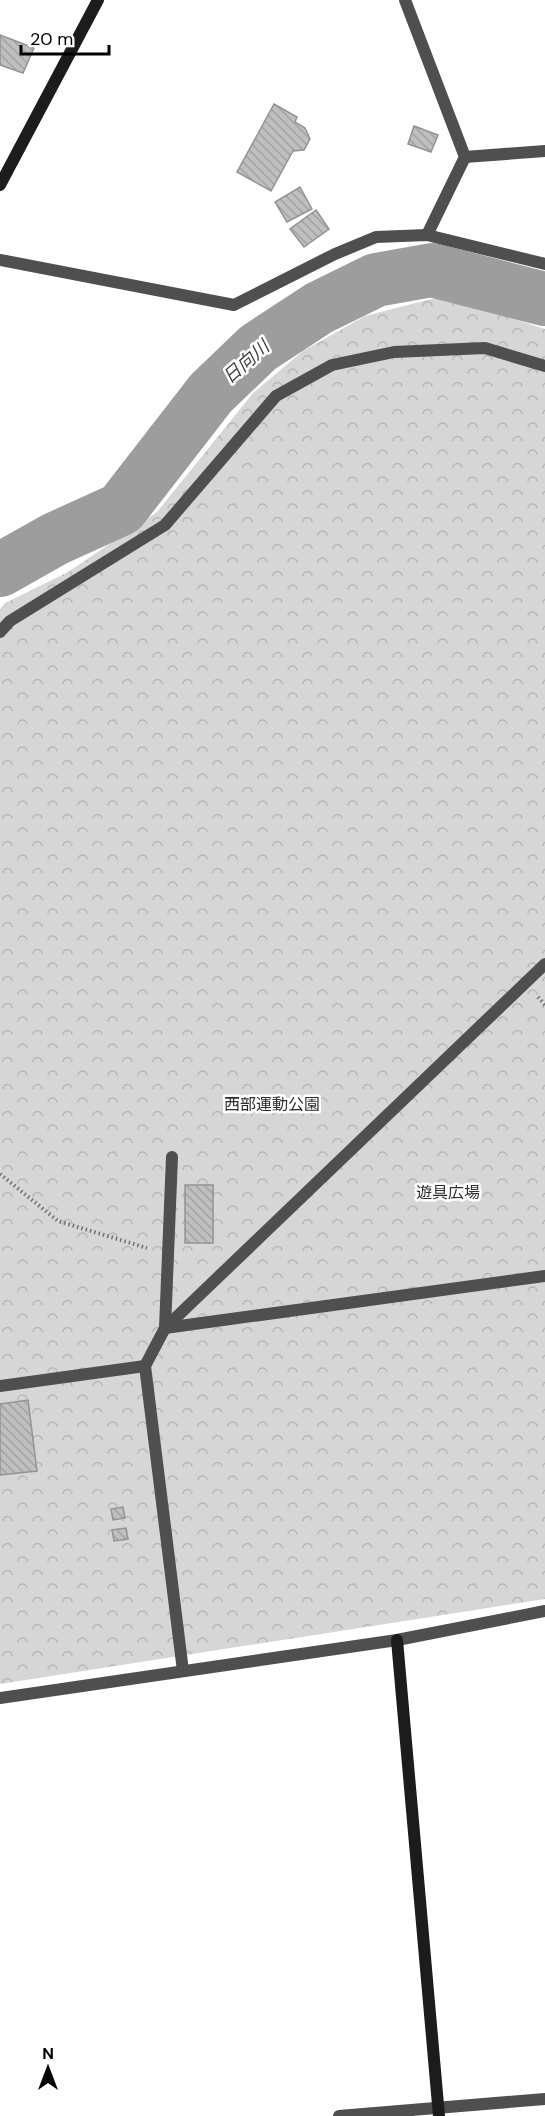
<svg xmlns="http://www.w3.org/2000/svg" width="545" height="2116" font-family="'DM Sans','Noto Sans JP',sans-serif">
	<defs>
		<pattern id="park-crowns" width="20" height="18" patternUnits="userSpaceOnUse" patternTransform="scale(1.5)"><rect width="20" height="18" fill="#d6d6d6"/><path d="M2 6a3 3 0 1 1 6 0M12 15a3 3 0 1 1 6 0" fill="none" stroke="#b6b6b6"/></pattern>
		<pattern id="building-back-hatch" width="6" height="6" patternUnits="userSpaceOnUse" patternTransform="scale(1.5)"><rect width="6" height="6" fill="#bfbfbf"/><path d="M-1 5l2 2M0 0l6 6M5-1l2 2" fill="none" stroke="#a2a2a2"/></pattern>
	</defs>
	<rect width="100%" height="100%" fill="#fff"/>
	<!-- park -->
	<path fill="url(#park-crowns)" d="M443,296L545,329V1599L0,1684V609L5,603L68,572L157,512L253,393L303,351L365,316Z"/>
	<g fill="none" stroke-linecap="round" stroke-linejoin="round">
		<!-- river -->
		<path stroke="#9d9d9d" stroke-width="54" d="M0,570L55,539L121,509L211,393L258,348L319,308L376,280L432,270L545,299"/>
	</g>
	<!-- building -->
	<g fill="url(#building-back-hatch)" stroke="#939393" stroke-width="1.5">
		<path d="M0,35L34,48L23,73L0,65Z"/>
		<path d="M274,104L297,117L295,122L305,128L310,139L304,150L293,151L271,191L237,172Z"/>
		<path d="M414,126L438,135L431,152L408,144Z"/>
		<path d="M300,187L312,209L287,222L275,202Z"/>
		<path d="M316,210L329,229L304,247L290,229Z"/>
		<rect x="185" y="1185" width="28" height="58"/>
		<path d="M28,1400L37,1471L0,1475V1404Z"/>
		<path d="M123,1507L125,1518L113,1520L111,1509Z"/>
		<path d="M126,1528L128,1539L114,1541L112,1530Z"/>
	</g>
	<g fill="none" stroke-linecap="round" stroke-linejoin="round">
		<!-- path -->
		<g stroke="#717171" stroke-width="4" stroke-dasharray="1.5 3" stroke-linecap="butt">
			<path d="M538,997L545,1005"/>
			<path d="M0,1174L58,1221L147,1248"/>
		</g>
		<!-- lane -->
		<g stroke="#4f4f4f" stroke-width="12">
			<path d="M0,632L10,621L165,525L276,396L332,365L394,352L485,348L545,366"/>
			<path d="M165,1328L545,1276"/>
			<path d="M165,1328L172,1157"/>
			<path d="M0,1386L145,1366"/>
			<path d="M183,1671L145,1366L165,1328L545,964"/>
		</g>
		<!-- street -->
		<g stroke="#4f4f4f" stroke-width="12">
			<path d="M405,0L465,157L427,235"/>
			<path d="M465,157L545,151"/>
			<path d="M0,260L234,305L335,254L376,237L427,235L545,264"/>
			<path d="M0,1698L397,1640L545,1611"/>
			<path d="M339,2116L545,2099"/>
		</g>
		<!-- secondary -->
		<g stroke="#1c1c1c" stroke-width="12">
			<path d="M0,185L98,0"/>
			<path d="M397,1640L439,2116"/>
		</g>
	</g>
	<g text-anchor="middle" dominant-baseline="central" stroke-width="5" stroke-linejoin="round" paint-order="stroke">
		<!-- park labels -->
		<g font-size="16" fill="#2d2d2d" stroke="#fff">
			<text x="272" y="1104">西部運動公園</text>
			<text x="448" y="1192">遊具広場</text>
		</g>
		<!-- water labels -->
		<g font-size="18" font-style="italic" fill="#3e3e3e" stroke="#fff">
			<text transform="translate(246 362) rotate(-41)">日向川</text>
		</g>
	</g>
	<!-- north arrow -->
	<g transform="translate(48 2068)" stroke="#ffffff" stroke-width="4.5" paint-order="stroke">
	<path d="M0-4.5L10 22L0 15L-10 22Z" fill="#000000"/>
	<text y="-9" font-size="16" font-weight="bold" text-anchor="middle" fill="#000000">N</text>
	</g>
	<!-- scale -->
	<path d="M21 45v9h88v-9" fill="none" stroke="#000000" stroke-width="3"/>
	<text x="30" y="45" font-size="18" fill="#000000" stroke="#ffffff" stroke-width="4.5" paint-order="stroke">20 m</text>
</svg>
